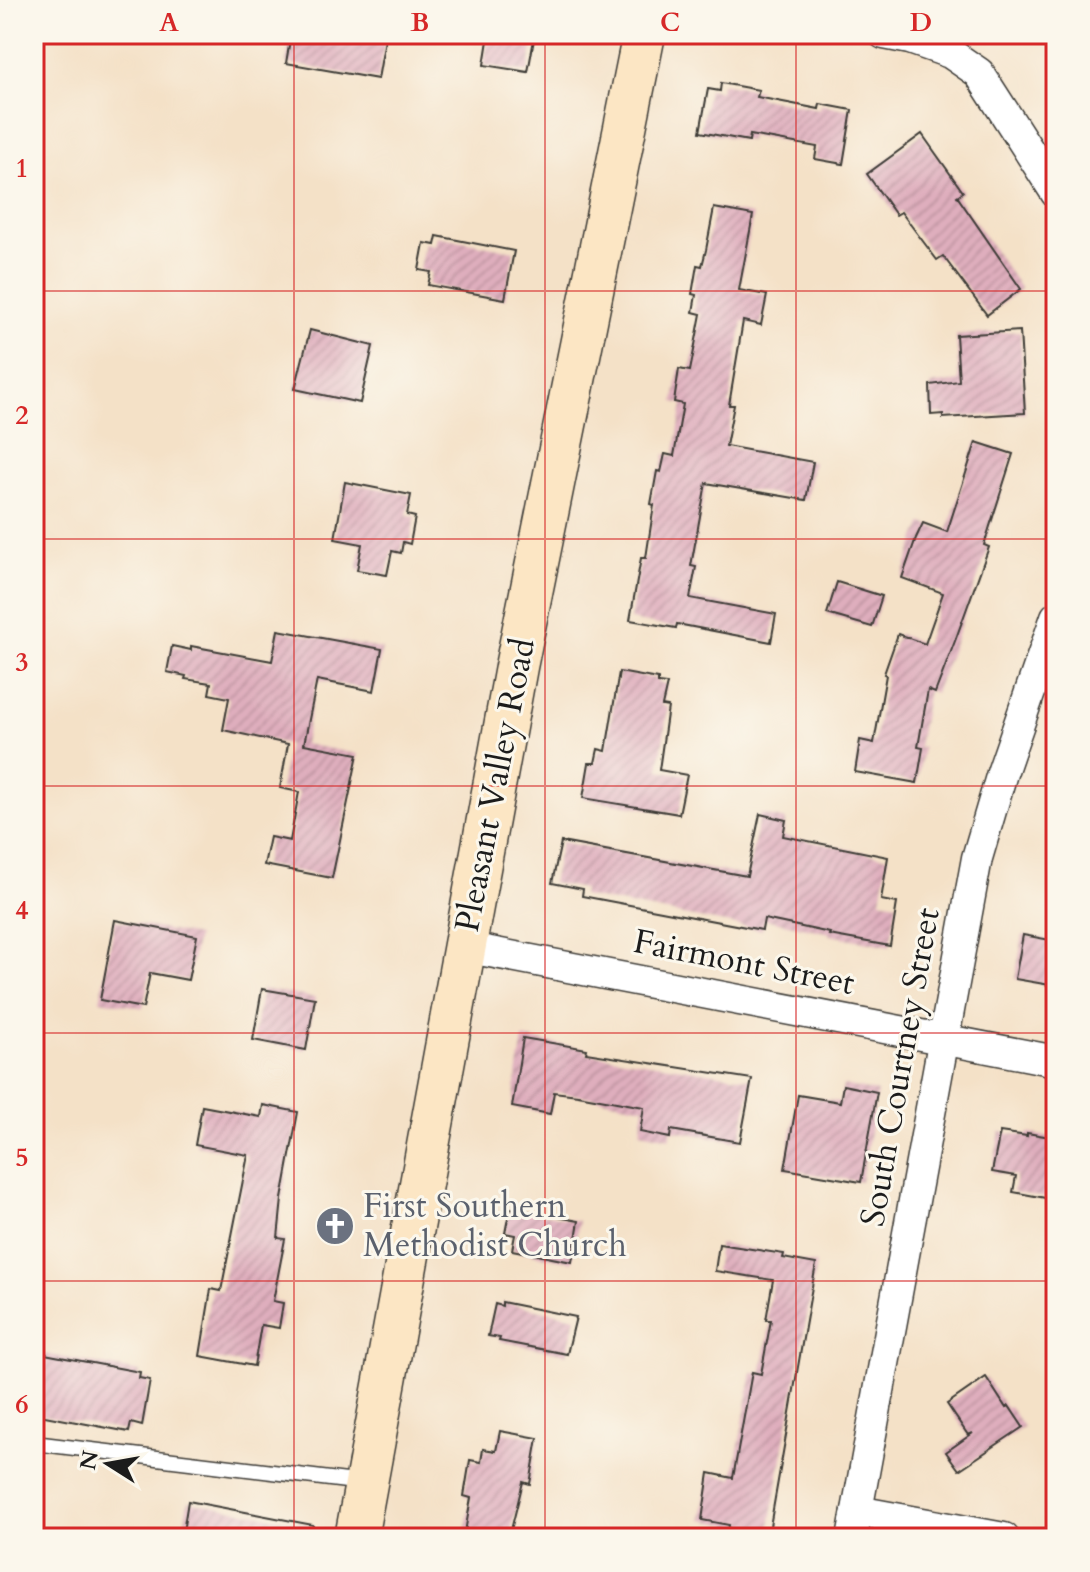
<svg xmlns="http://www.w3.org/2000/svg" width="1090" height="1572" font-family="Cardo,serif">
	<defs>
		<pattern id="building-hatch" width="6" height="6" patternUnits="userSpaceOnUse" patternTransform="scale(2)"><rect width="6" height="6" fill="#dfaebd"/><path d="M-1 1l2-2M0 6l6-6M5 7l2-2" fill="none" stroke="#bf95a2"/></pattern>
	</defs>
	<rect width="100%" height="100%" fill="#fbf7ec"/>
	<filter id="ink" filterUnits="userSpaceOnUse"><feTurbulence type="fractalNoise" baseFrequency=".0125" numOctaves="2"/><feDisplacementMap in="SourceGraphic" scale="16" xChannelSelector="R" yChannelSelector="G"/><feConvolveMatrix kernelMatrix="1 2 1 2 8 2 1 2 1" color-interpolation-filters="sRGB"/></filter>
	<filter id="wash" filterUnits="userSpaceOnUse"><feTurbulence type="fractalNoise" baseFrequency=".006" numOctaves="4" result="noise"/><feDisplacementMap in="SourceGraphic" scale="32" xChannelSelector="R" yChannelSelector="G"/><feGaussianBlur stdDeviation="1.8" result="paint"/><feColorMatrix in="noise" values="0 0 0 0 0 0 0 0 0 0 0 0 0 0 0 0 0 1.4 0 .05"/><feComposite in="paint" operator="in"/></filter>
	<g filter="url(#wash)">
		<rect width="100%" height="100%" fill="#f4e1c7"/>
		<g id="blocks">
			<!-- building -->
			<g fill="url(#building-hatch)">
				<path d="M291,34H386L378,79L286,63Z"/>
				<path d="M489,34H535L528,72L484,65Z"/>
				<path d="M721,83L759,90L757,97L819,109L820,104L852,110L843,164L815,159L817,147L750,135L749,141L700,132L708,89L720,91Z"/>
				<path d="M922,134L963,192L957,196L1021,289L987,315L943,256L937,260L901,212L896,215L867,174Z"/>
				<path d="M714,208L753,215L739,290L767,295L761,325L743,321L729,405H734L726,446L813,462L806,500L706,483L691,566L696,567L690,598L776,614L771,642L677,624L676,628L630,620L641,558H646L654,505L651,504L657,471L661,472L665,454L674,456L683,404L674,402L679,369L690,371L701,314L693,312L696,295L692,294L697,265L702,266L706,250Z"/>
				<path d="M437,236L514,251L505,299L428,285L431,272L419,270L424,243L435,245Z"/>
				<path d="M310,330L373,346L360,403L295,389Z"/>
				<path d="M1020,331L1025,413L943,418V414L931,415L930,385L959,381L956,335Z"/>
				<path d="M976,442L1013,454L984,545L989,547L955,641L935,693L928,690L918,747L923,748L917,783L855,772L860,740L874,743L886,675L884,674L898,634L925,644L943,593L902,578L916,538L923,523L947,532Z"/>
				<path d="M345,482L411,495L407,515L415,517L410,544L403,542L401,553L392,551L387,575L357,570L362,544L335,539Z"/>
				<path d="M837,582L882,596L872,627L827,614Z"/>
				<path d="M278,630L382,649L374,691L317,680L304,744L358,754L332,878L264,865L270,837L290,841L299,792L280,788L288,744L223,730L229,698L209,694L211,683L185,679L186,676L167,672L172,646L191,650V646L272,661Z"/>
				<path d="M619,672L658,679V683L667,684L662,706L668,707L659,770L687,775L679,814L583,798L589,763H595L598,749L606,751Z"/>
				<path d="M760,814L786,820L783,836L888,857L881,900L897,903L890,946L829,935L830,933L764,919L762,930L582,896L583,889L552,883L561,842L747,876Z"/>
				<path d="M115,920L197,936L188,980L150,973L143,1008L100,1000Z"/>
				<path d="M1023,935L1056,941V986L1015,979Z"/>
				<path d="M262,989L315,998L306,1050L253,1040Z"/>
				<path d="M523,1038L587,1049L586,1053L752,1079L740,1142L671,1130L670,1138L640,1132L644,1107L578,1095L554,1092L550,1114L512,1107Z"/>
				<path d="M843,1085L877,1092L861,1182L785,1169L798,1095L840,1102Z"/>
				<path d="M263,1105L298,1112L282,1199L278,1238L285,1239L273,1301L283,1303L279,1328L261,1325L254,1366L200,1356L211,1289L221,1291L248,1155L195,1145L202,1106L261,1117Z"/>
				<path d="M1000,1132L1027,1136V1133L1056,1138V1171L1051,1199L1013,1192L1016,1176L992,1172Z"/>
				<path d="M510,1208L579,1221L572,1262L512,1250L515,1235L505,1233Z"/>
				<path d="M719,1244L784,1254L783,1258L816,1264L768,1538H727L729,1525L702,1520L709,1473L733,1478L752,1372L761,1374L771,1320H766L773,1280L715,1271Z"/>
				<path d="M502,1302L576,1317L567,1354L499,1341L500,1338L488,1336L495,1304L502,1306Z"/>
				<path d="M34,1352L140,1372L139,1378L150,1380L142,1426L131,1423L129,1432L34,1414Z"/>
				<path d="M986,1377L1006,1408L1009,1406L1023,1427L959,1470L946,1452L973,1433L968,1435L947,1404Z"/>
				<path d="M500,1431L538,1438L530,1484L523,1482L509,1538H464L471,1498L464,1496L470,1460L481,1462L483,1449L496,1451Z"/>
				<path d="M188,1501L313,1525L311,1538H182Z"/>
			</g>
		</g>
	</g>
	<g filter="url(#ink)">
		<use href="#blocks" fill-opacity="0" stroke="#3c3a36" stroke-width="2"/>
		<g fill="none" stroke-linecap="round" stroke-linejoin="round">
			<!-- lane casing -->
			<g stroke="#3c3a36" stroke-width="17">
				<path id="lane" d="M34,1443L363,1483"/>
			</g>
			<!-- street casing -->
			<g stroke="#3c3a36" stroke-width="33">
				<g id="street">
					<path d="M884,34L910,39L950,53L979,73L1056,193"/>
					<path d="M464,947L1056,1061"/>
					<path d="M857,1511L1004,1538"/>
					<path d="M852,1538L977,858L1002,773L1056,617"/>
				</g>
			</g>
			<!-- secondary casing -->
			<g stroke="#3c3a36" stroke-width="45">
				<path id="secondary" d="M356,1538L516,667L644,34"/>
			</g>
			<!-- lane -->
			<use href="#lane" stroke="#fff" stroke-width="14"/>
			<!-- street -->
			<use href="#street" stroke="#fff" stroke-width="30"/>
			<!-- secondary -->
			<use href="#secondary" stroke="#fce6c4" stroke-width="42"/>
		</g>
	</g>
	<!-- grid -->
	<path fill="none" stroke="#d62828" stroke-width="2" stroke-opacity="0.55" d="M294,34V1538M545,34V1538M796,34V1538M34,291H1056M34,539H1056M34,786H1056M34,1033H1056M34,1281H1056"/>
	<!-- icons -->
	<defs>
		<g id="church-disc" transform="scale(2)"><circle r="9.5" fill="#6b7280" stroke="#fbf7ec"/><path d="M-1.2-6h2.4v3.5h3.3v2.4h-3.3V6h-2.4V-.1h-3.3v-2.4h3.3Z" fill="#fff"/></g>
	</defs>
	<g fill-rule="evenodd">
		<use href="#church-disc" x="335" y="1226"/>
	</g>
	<g text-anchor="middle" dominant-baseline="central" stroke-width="6" stroke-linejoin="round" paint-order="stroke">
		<!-- street labels -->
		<g font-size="34" fill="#1c1c1c" stroke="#fbf7ec">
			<text transform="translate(495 785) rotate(-79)">Pleasant Valley Road</text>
			<text transform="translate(744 962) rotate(11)">Fairmont Street</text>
			<text transform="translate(900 1067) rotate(-80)">South Courtney Street</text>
		</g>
		<!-- worship labels -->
		<g font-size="34" fill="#5b616d" stroke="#fbf7ec" text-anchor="start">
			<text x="363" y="1206">First Southern<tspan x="363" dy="39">Methodist Church</tspan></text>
		</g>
	</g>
	<!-- margin -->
	<rect width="1090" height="1572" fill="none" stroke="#fbf7ec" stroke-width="88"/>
	<!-- north arrow -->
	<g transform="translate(108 1464) rotate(281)" stroke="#fbf7ec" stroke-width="6" paint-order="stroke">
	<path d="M0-6L14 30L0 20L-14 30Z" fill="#1c1c1c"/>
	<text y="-12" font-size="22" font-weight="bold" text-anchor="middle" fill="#1c1c1c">N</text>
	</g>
	<rect x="44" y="44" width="1002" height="1484" fill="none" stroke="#d62828" stroke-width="3"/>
	<g font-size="26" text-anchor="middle" font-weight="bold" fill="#d62828">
		<text x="169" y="31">A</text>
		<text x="420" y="31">B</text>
		<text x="670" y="31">C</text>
		<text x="921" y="31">D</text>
		<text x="22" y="177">1</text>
		<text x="22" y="424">2</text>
		<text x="22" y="671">3</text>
		<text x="22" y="919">4</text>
		<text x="22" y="1166">5</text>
		<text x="22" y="1413">6</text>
	</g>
</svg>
